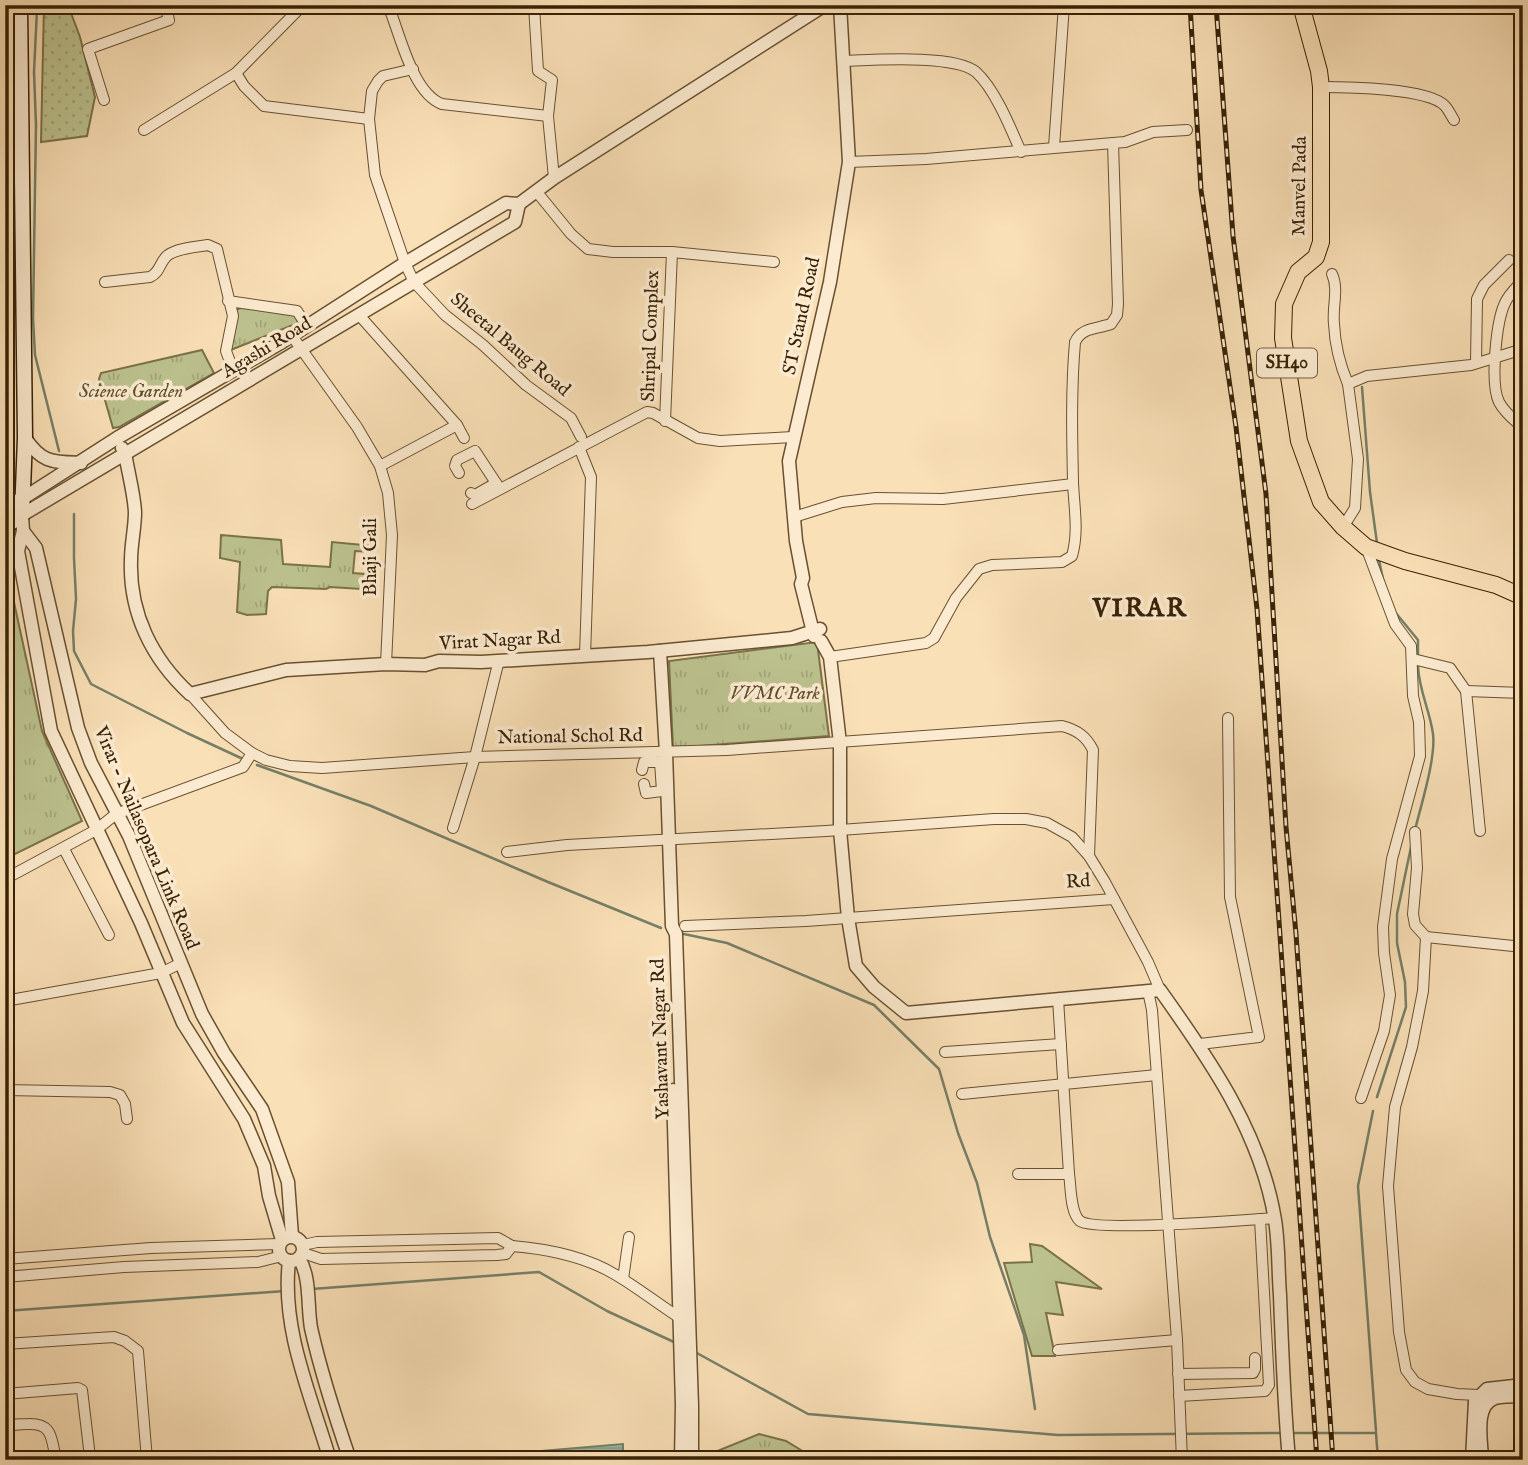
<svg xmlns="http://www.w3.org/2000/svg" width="1528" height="1465" font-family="'IM FELL English',serif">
	<defs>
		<pattern id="park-tufts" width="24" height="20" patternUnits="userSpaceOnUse" patternTransform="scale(1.75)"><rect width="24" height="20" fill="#bcc28f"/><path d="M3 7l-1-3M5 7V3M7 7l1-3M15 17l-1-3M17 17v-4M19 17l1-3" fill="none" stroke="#a2a67a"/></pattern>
		<pattern id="garden-dots" width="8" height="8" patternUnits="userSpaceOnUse" patternTransform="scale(1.75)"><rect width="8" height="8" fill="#bcc28f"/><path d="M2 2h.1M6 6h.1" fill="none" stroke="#a2a67a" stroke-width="1.8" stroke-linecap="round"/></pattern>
		<pattern id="water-rules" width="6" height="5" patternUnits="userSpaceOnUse" patternTransform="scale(1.75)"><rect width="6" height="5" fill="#9fbdab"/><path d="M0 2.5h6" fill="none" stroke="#829989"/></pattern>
	</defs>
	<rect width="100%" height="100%" fill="#fae0b7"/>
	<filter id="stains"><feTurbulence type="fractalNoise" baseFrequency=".00286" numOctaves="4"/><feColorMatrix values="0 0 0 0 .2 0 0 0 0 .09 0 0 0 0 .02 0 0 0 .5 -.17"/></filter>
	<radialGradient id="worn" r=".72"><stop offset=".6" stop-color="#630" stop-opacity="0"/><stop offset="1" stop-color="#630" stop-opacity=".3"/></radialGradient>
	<!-- grass -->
	<path fill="#bcc28f" stroke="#7a724a" stroke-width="2" d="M1030,1244L1042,1246L1102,1289L1056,1282L1063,1315L1046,1313L1055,1356H1032L1004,1263L1032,1262Z"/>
	<!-- park -->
	<g fill="url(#park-tufts)" stroke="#7a724a" stroke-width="2">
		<path d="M7,11L12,436L5,437V12Z"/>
		<path d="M242,306L295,314L298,323L228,351L237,310Z"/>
		<path d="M202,350L214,373L119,427L113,428L99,379L101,373Z"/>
		<path d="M221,535L281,540L283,564L330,567L332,542L373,546V552L355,551L353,573L378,575L377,590L330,587L326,589L272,587L268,591L266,614L247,615L237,612L240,562L220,558Z"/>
		<path d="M5,561L42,731L82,821L5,859Z"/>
		<path d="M817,642L829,736L673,748L669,661Z"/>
		<path d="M759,1434L786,1441L817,1460H703L705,1456Z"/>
	</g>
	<!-- garden -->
	<path fill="url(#garden-dots)" stroke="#7a724a" stroke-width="2" d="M44,5H68L80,37L95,97L87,136L41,142Z"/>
	<!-- water -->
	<path fill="url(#water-rules)" stroke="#757f68" stroke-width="2" d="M623,1444V1460H435Z"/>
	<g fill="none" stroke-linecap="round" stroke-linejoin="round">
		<!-- shore -->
		<path stroke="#6b6f58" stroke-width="2" d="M521,1460L613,1452L616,1454L617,1460"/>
		<!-- stream -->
		<g stroke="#757f68" stroke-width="2.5">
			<path d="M33,5L37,9L34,72L36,125L33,318L35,355L59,451"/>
			<path d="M1362,387L1370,492L1377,543"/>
			<path d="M74,514V558L76,599L73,631L74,651L91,684L187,733L243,759"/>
			<path d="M1379,560L1384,584"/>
			<path d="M1395,612L1418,640V655"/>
			<path d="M257,765L371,806L548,882L661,928"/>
			<path d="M1415,830C1421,805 1436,758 1433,734C1430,711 1419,691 1418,666"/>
			<path d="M679,933L727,943L874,1005L939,1069L958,1133L977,1183L990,1237L1024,1335L1035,1409"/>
			<path d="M1377,1097L1406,1007L1405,982L1397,943V914L1411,847"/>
			<path d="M1373,1111L1358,1186L1376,1431"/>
			<path d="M312,1289L539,1272L607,1311L676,1343"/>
			<path d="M5,1311L285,1291"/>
			<path d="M695,1352L808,1414L1058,1435L1284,1433"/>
			<path d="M1291,1433H1376L1378,1460"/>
		</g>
		<!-- minor casing -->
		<g stroke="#685131" stroke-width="12">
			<g id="minor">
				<path d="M385,5L391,13C401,39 414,94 442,104L548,116"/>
				<path d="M462,5L514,7"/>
				<path d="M514,5L534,6L538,71L552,80L548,116L554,178"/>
				<path d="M1501,8L1502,5"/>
				<path d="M843,61C872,60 955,54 976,72C995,89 1011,129 1021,152"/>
				<path d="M413,69L383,76L378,81L372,91L369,119L375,175L405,263L414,282L445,315L483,345L526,385L571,418L581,437"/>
				<path d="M236,73L244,86L264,106L369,119"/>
				<path d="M1321,87C1346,87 1429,88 1445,106C1449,110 1451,116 1454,120"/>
				<path d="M104,100L88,49L169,20L165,5"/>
				<path d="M144,130L236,73L303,5"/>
				<path d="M1054,147L1064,5"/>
				<path d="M849,162L926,159L1125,142L1153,132L1187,130"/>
				<path d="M536,191L571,234L588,249L613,252H672L774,262"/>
				<path d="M1332,274C1339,289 1332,308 1334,324C1335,346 1340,365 1348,384"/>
				<path d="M105,282L150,277C161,272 159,262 168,255C178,248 197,247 208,245L217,249L233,316L226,351L233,370"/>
				<path d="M228,301L297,311L303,320"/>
				<path d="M359,315L457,425L464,438"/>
				<path d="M292,336L357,427L380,466L388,493L392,535L386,664"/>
				<path d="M1476,363L1477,299L1484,285L1509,260"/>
				<path d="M665,421L672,252"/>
				<path d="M1521,426C1513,419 1504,412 1499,402C1490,384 1496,319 1506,301C1510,293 1517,287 1523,280"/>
				<path d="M579,447L591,477L585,656"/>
				<path d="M380,466L457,425"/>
				<path d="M459,473L455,466L457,460L475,451L500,489"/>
				<path d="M471,493L475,495L496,483"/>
				<path d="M472,504L647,412L653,413L698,438L720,441L793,437"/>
				<path d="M794,517L842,502L876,498L943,499L1073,484"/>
				<path d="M1343,527L1355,508L1358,459L1348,384L1367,376L1471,365L1523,349"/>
				<path d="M830,657L926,643L934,638L956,598L979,569L992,565L1062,562L1072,556C1079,531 1074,508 1073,482C1072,435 1071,388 1075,342C1082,327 1097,329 1111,324L1117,315L1118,304L1113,143"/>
				<path d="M1413,659L1450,668L1466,691L1480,831"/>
				<path d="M1466,691L1523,693"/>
				<path d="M190,694L225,733L252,753L266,760L290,766L322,768L475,757L727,750L1062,726C1077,730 1086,736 1093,750L1089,856"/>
				<path d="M642,770L644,762H660L662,791L646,793L644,784"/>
				<path d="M453,828L475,757L499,660"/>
				<path d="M1415,832L1417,868L1413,914L1415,925L1426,937L1523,947"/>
				<path d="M64,849L109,935"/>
				<path d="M507,852L567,845L826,831L994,819H1026L1047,823L1072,837L1089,856L1105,882L1148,962L1160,990"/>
				<path d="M5,879L96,830L116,814L243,767L252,753"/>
				<path d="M685,926L806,921L1114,899"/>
				<path d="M1426,937L1423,991L1412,1047L1395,1107L1388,1186L1399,1332L1406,1370L1415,1382L1428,1389L1457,1394L1479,1395L1484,1399"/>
				<path d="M1148,991L1152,1010L1177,1340L1182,1460"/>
				<path d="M1058,999L1069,1174"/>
				<path d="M5,1001L161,973L179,964"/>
				<path d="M1200,1044L1259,1037L1230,897L1228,718"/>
				<path d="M945,1052L1061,1044"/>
				<path d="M5,1090L110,1092L120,1095L125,1104L127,1119"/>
				<path d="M962,1094L1157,1075"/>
				<path d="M1361,1098L1384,1031L1390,995L1384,953L1383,927L1392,859L1420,756L1419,722L1413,696L1411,646L1395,624L1366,547"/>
				<path d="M1018,1174H1069C1071,1186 1070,1213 1080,1221C1094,1232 1247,1220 1275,1218"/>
				<path d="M512,1246C548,1249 585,1256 616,1275C638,1288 658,1304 680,1318"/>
				<path d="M303,1253L321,1259L497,1255L506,1254L512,1246L498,1238L317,1242L303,1245"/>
				<path d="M5,1259L151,1248L279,1244"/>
				<path d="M5,1277L124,1267L258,1262L282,1256"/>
				<path d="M623,1279L629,1237"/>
				<path d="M5,1344L114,1337L125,1341L138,1351L147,1460"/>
				<path d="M1058,1350L1177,1340"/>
				<path d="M1178,1374L1253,1373L1255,1369V1358"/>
				<path d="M5,1394L78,1388L82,1390L90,1457L86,1460"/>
				<path d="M1179,1396L1265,1391L1269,1385L1260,1219"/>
				<path d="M5,1428C13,1424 20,1424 28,1424C56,1423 50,1443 57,1460"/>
			</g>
		</g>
		<!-- tertiary casing -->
		<g stroke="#685131" stroke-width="15">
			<g id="tertiary">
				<path d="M25,438C42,463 52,462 81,463"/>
				<path d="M122,448L125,453C128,472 134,493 135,512C135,528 131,544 131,560C129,613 152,659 190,694L286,670L386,664L425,665L439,661L481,662L648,652L792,638L820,629"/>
				<path d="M22,499L117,438L282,342L405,263L506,203L519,204L554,178L825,5"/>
				<path d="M23,531L36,548L78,728L91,763L129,836L202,1014L224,1053L262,1109L288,1182L292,1236"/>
				<path d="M814,636L801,584L803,578L796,541L789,461L830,282L849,162L840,5"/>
				<path d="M821,641L830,657L840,743V830L848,918L856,966L874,987L906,1013L1160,990C1210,1060 1261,1133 1275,1220C1279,1245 1278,1270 1280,1295C1282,1350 1284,1405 1289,1460"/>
				<path d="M660,651L666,753L672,926L676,934L692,1406V1460"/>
				<path d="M673,1090L682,1405L681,1460"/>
				<circle cx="291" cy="1249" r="12"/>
				<path d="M282,1240L269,1196L264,1166L244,1119L183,1023L141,923L51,731L18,551L23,531L22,515L515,222L519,204"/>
				<path d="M299,1258C311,1278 307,1305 311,1328C321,1373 335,1416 350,1460"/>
				<path d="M289,1261C281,1330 311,1395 330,1460"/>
				<path d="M1472,1460L1475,1401L1487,1389L1523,1385"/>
				<path d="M1482,1460C1482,1443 1473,1405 1495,1398C1503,1396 1514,1396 1523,1396"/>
			</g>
		</g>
		<!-- secondary casing -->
		<g stroke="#372104" stroke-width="17">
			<g id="secondary">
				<path d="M5,510L22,499"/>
				<path d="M5,527L22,515L25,438L20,5"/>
			</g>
		</g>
		<!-- primary casing -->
		<g stroke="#372104" stroke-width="18">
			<path id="primary" d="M1301,5L1319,71L1321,87V242L1316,257L1298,272L1284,304L1283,338L1299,441L1321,502L1343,527L1366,547L1405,561L1496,585L1523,597"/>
		</g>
		<!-- minor -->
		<use href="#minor" stroke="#fcebd0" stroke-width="10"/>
		<!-- tertiary -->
		<use href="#tertiary" stroke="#fcebd0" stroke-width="12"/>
		<!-- secondary -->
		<use href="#secondary" stroke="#fcebd0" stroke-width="14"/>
		<!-- primary -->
		<use href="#primary" stroke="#fae0b7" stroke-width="16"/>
		<!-- rail casing -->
		<g stroke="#372104" stroke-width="5">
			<g id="rail">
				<path d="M1190,5L1201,190L1236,427L1257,609L1317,1460"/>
				<path d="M1216,5L1233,236L1266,494L1286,827L1296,934L1333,1460"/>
			</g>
		</g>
		<!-- rail -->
		<use href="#rail" stroke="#fcebd0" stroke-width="2.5" stroke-dasharray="8" stroke-linecap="butt"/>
	</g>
	<g text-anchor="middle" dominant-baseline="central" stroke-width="7" stroke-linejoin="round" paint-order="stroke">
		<!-- shield labels -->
		<rect fill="#fcebd0" stroke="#725e41" stroke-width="2" x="1257" y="348.5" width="60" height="29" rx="5"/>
		<g font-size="18" font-weight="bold" fill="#372104">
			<text x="1287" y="363">SH40</text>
		</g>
		<!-- street labels -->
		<g font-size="19" fill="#372104" stroke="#fcebd0">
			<text transform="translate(1300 186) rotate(-89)">Manvel Pada</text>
			<text transform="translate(802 316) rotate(-78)">ST Stand Road</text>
			<text transform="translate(651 336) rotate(-88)">Shripal Complex</text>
			<text transform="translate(510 345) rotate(40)">Sheetal Baug Road</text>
			<text transform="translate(267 348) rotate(-31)">Agashi Road</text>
			<text transform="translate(371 557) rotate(-90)">Bhaji Gali</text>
			<text transform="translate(500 641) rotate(-3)">Virat Nagar Rd</text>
			<text transform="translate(570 737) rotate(-1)">National Schol Rd</text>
			<text transform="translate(146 838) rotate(67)">Virar - Nailasopara Link Road</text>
			<text transform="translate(1078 882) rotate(-4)">Rd</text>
			<text transform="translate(661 1039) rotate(-92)">Yashavant Nagar Rd</text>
		</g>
		<!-- park labels -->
		<g font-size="19" font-style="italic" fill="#5f512e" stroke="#fcebd0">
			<text x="131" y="392">Science Garden</text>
			<text x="775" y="694">VVMC Park</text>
		</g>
		<!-- district labels -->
		<g font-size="26" font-weight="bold" letter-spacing="2" fill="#372104" stroke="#fcebd0">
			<text x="1140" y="608">VIRAR</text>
		</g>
	</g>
	<!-- margin -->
	<rect width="1528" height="1465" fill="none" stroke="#fae0b7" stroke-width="28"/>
	<rect x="7" y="7" width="1514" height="1451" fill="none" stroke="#372104" stroke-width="3.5"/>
	<rect x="14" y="14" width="1500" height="1437" fill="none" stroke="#372104" stroke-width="2"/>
	<rect width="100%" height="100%" filter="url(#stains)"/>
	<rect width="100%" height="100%" fill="url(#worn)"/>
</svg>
